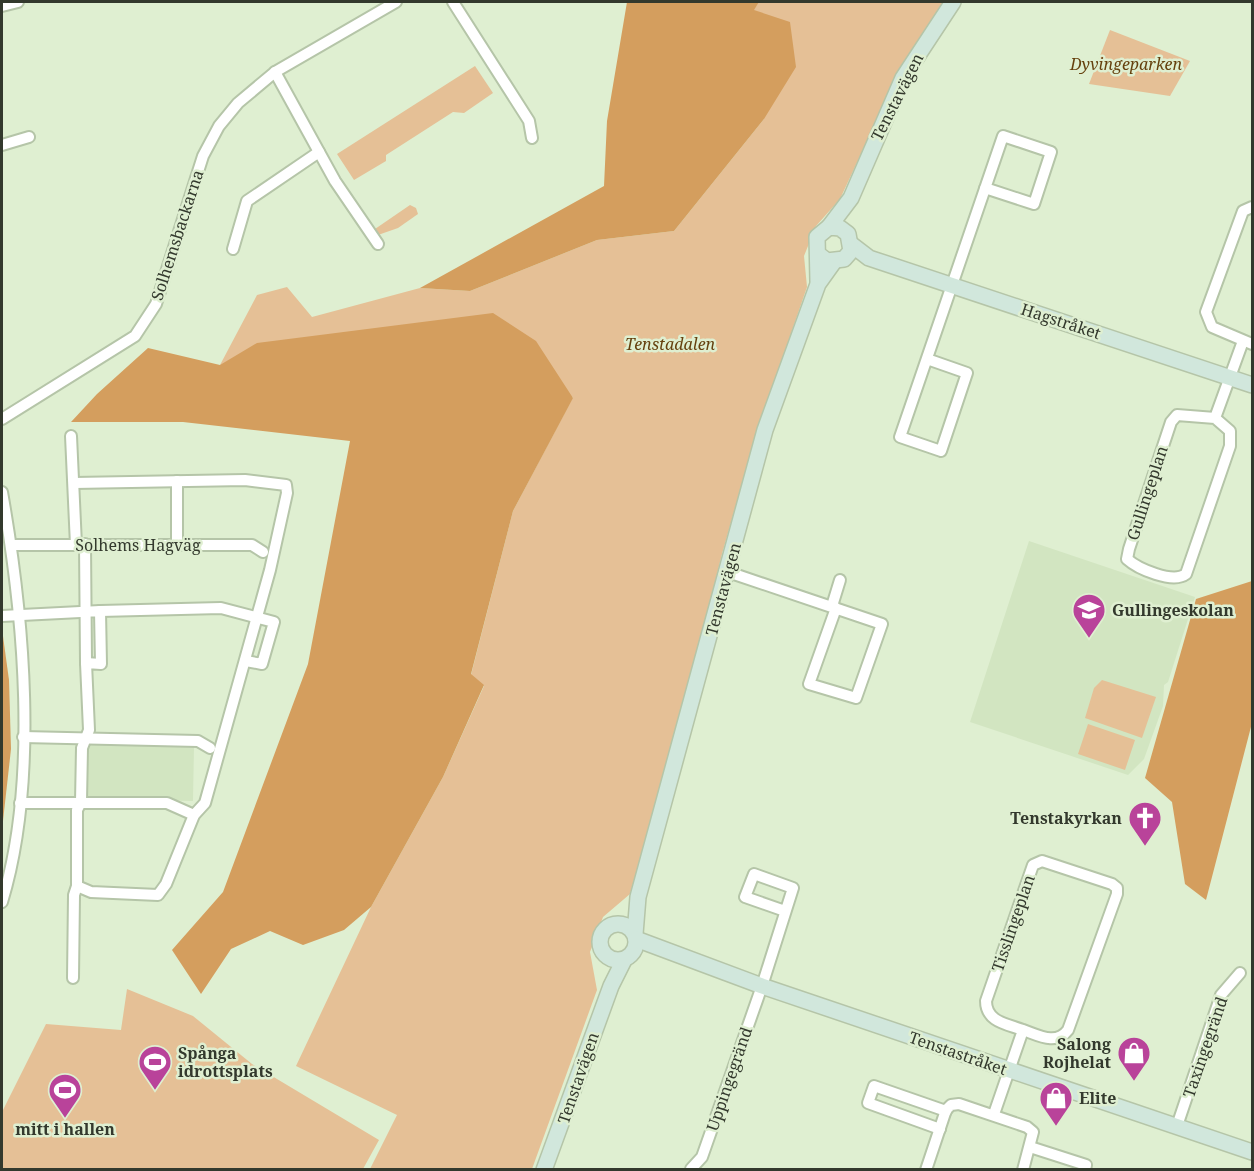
<svg xmlns="http://www.w3.org/2000/svg" width="1254" height="1171" font-family="'Noto Serif',serif">
	<rect width="100%" height="100%" fill="#dfefd1"/>
	<!-- built -->
	<g fill="#d2e5c1">
		<path d="M1029,541L1195,597L1168,682L1164,685L1163,706L1144,759L1128,775L970,722Z"/>
		<path d="M86,744L194,746L193,801L85,799Z"/>
	</g>
	<!-- green -->
	<g fill="#e5c096">
		<path d="M759,2H946L875,124L840,199L816,226L804,256L807,287L754,442L722,554L677,735L630,894L603,917L590,952L597,990L532,1169H370L397,1115L296,1066L371,907L443,777L484,686L471,675L513,511L573,397L220,365L257,295L287,287L312,317L420,288L470,291L597,240L674,231L764,119L753,10Z"/>
		<path d="M1110,30L1190,61L1170,96L1089,84Z"/>
		<path d="M475,66L493,93L464,113L453,112L386,155V161L354,180L337,154Z"/>
		<path d="M410,205L416,208L418,214L398,228L378,235L375,229Z"/>
		<path d="M1102,680L1156,697L1142,738L1085,718L1094,688Z"/>
		<path d="M1088,724L1135,740L1125,770L1078,754Z"/>
		<path d="M127,989L193,1016L252,1064L379,1140L363,1169H2V1112L46,1024L121,1030Z"/>
	</g>
	<!-- forest -->
	<g fill="#d49e5e">
		<path d="M627,2H759L754,10L790,22L796,67L764,119L674,231L597,240L470,291L420,288L604,186L607,121Z"/>
		<path d="M493,313L536,341L573,398L513,511L471,674L484,685L443,777L371,907L344,930L303,945L270,931L231,949L201,994L172,950L223,892L308,664L350,441L183,422H71L97,394L148,348L220,365L257,343Z"/>
		<path d="M1252,581V723L1206,900L1185,884L1172,802L1145,778L1196,599Z"/>
		<path d="M2,629L9,680L11,749L2,830Z"/>
	</g>
	<g fill="none" stroke-linecap="round" stroke-linejoin="round">
		<!-- street casing -->
		<g stroke="#b5c5a8" stroke-width="14">
			<g id="street">
				<path d="M453,2L529,121L532,138"/>
				<path d="M2,6L18,2"/>
				<path d="M275,72L335,181L378,244"/>
				<path d="M2,145L29,137"/>
				<path d="M1252,207L1243,211L1206,312L1212,327L1252,344"/>
				<path d="M233,249L247,201L319,152"/>
				<path d="M927,359L967,373L941,451L900,437L1003,136L1051,152L1034,204L985,188"/>
				<path d="M1215,418L1230,431V446L1186,574C1173,584 1138,569 1127,559L1129,549L1171,422L1177,415L1215,418L1243,341"/>
				<path d="M2,419L135,336L156,304L203,156L219,126L238,103L275,72L396,2"/>
				<path d="M71,436L76,545"/>
				<path d="M74,483L245,480L286,485L287,493L270,570L205,803L194,815L166,884L158,895L91,892L77,886"/>
				<path d="M2,492C24,617 39,780 2,902"/>
				<path d="M85,544L86,663"/>
				<path d="M11,545H252L263,552"/>
				<path d="M177,545V481"/>
				<path d="M728,572L882,624L856,698L809,684L836,608"/>
				<path d="M832,606L840,580"/>
				<path d="M100,611L221,608L274,622L262,664L246,661"/>
				<path d="M2,616L100,611L101,664L86,663L89,730L82,748L81,802L77,810V886L74,895L73,978"/>
				<path d="M23,737L198,741L210,748"/>
				<path d="M20,803H167L194,815"/>
				<path d="M994,1114L1023,1030C1007,1024 986,1022 986,1001L1033,865L1042,861L1112,884L1117,888V894L1068,1030C1056,1046 1038,1035 1023,1030"/>
				<path d="M1177,1126L1221,995L1240,973"/>
				<path d="M940,1129L868,1103L874,1086L946,1111"/>
				<path d="M1030,1147L1086,1165L1085,1170"/>
				<path d="M691,1169L702,1157L762,986L793,888L754,874L745,897L785,911"/>
				<path d="M926,1170L946,1110L951,1105L959,1104L1027,1127L1033,1132L1023,1170"/>
			</g>
		</g>
		<!-- secondary casing -->
		<g stroke="#b5c5a8" stroke-width="18">
			<g id="secondary">
				<path d="M829,227L851,198L903,78L953,2"/>
				<path d="M852,245L869,258L1252,385"/>
				<path d="M818,254L827,261L844,259L851,251L848,234L840,228L829,227L817,237L818,281"/>
				<circle cx="618" cy="942" r="18"/>
				<path d="M635,934L638,897L765,430L818,284L833,263"/>
				<path d="M636,939L762,986L1252,1152"/>
				<path d="M544,1170L611,986L624,960"/>
			</g>
		</g>
		<!-- street -->
		<use href="#street" stroke="#fff" stroke-width="10"/>
		<!-- secondary -->
		<use href="#secondary" stroke="#d1e7dc" stroke-width="15"/>
	</g>
	<!-- icons -->
	<defs>
		<g id="school-pin" transform="scale(1.725)"><path d="M0 17L-7.5 6A9.5 9.5 0 1 1 7.5 6Z" fill="#b9439a" stroke="#dfefd1"/><path d="M0-5L7-2L0 1L-7-2ZM-4 1L0 2.5L4 1V4Q0 6-4 4Z" fill="#fff"/></g>
		<g id="church-pin" transform="scale(1.725)"><path d="M0 17L-7.5 6A9.5 9.5 0 1 1 7.5 6Z" fill="#b9439a" stroke="#dfefd1"/><path d="M-1.2-6h2.4v3.5h3.3v2.4h-3.3V6h-2.4V-.1h-3.3v-2.4h3.3Z" fill="#fff"/></g>
		<g id="shop-pin" transform="scale(1.725)"><path d="M0 17L-7.5 6A9.5 9.5 0 1 1 7.5 6Z" fill="#b9439a" stroke="#dfefd1"/><path d="M-5-2.5h2.3a2.7 3.5 0 0 1 5.4 0H5L5.5 6h-11ZM-1.5-2.5h3a1.5 2.3 0 0 0-3 0Z" fill="#fff"/></g>
		<g id="stadium-pin" transform="scale(1.725)"><path d="M0 17L-7.5 6A9.5 9.5 0 1 1 7.5 6Z" fill="#b9439a" stroke="#dfefd1"/><path d="M0-5a6.5 5 0 1 0 0 10a6.5 5 0 1 0 0-10ZM-3.5-1.8h7v3.6h-7Z" fill="#fff"/></g>
	</defs>
	<g fill-rule="evenodd">
		<use href="#school-pin" x="1089" y="610"/>
		<use href="#church-pin" x="1145" y="818"/>
		<use href="#shop-pin" x="1134" y="1053"/>
		<use href="#stadium-pin" x="155" y="1062"/>
		<use href="#stadium-pin" x="65" y="1090"/>
		<use href="#shop-pin" x="1056" y="1098"/>
	</g>
	<g text-anchor="middle" dominant-baseline="central" stroke-width="5" stroke-linejoin="round" paint-order="stroke">
		<!-- park labels -->
		<g font-size="16" font-style="italic" fill="#65410e" stroke="#dfefd1">
			<text x="1126" y="64">Dyvingeparken</text>
			<text x="670" y="344">Tenstadalen</text>
		</g>
		<!-- street labels -->
		<g font-size="16" fill="#33392d" stroke="#dfefd1">
			<text transform="translate(897 97) rotate(-63)">Tenstavägen</text>
			<text transform="translate(177 235) rotate(-72)">Solhemsbackarna</text>
			<text transform="translate(1061 321) rotate(18)">Hagstråket</text>
			<text transform="translate(1147 493) rotate(-72)">Gullingeplan</text>
			<text x="138" y="545">Solhems Hagväg</text>
			<text transform="translate(723 589) rotate(-75)">Tenstavägen</text>
			<text transform="translate(1013 923) rotate(-71)">Tisslingeplan</text>
			<text transform="translate(1205 1047) rotate(-71)">Taxingegränd</text>
			<text transform="translate(958 1053) rotate(19)">Tenstastråket</text>
			<text transform="translate(578 1078) rotate(-71)">Tenstavägen</text>
			<text transform="translate(729 1079) rotate(-71)">Uppingegränd</text>
		</g>
		<!-- poi labels -->
		<g font-size="16" font-weight="bold" fill="#33392d" stroke="#dfefd1" text-anchor="start">
			<text x="1112" y="610">Gullingeskolan</text>
			<text x="1122" y="818" text-anchor="end">Tenstakyrkan</text>
			<text x="1111" y="1044" text-anchor="end">Salong<tspan x="1111" dy="18">Rojhelat</tspan></text>
			<text x="178" y="1053">Spånga<tspan x="178" dy="18">idrottsplats</tspan></text>
			<text x="1079" y="1098">Elite</text>
			<text x="65" y="1129" text-anchor="middle">mitt i hallen</text>
		</g>
	</g>
	<!-- border -->
	<rect width="1254" height="1171" fill="none" stroke="#33392d" stroke-width="6"/>
</svg>
